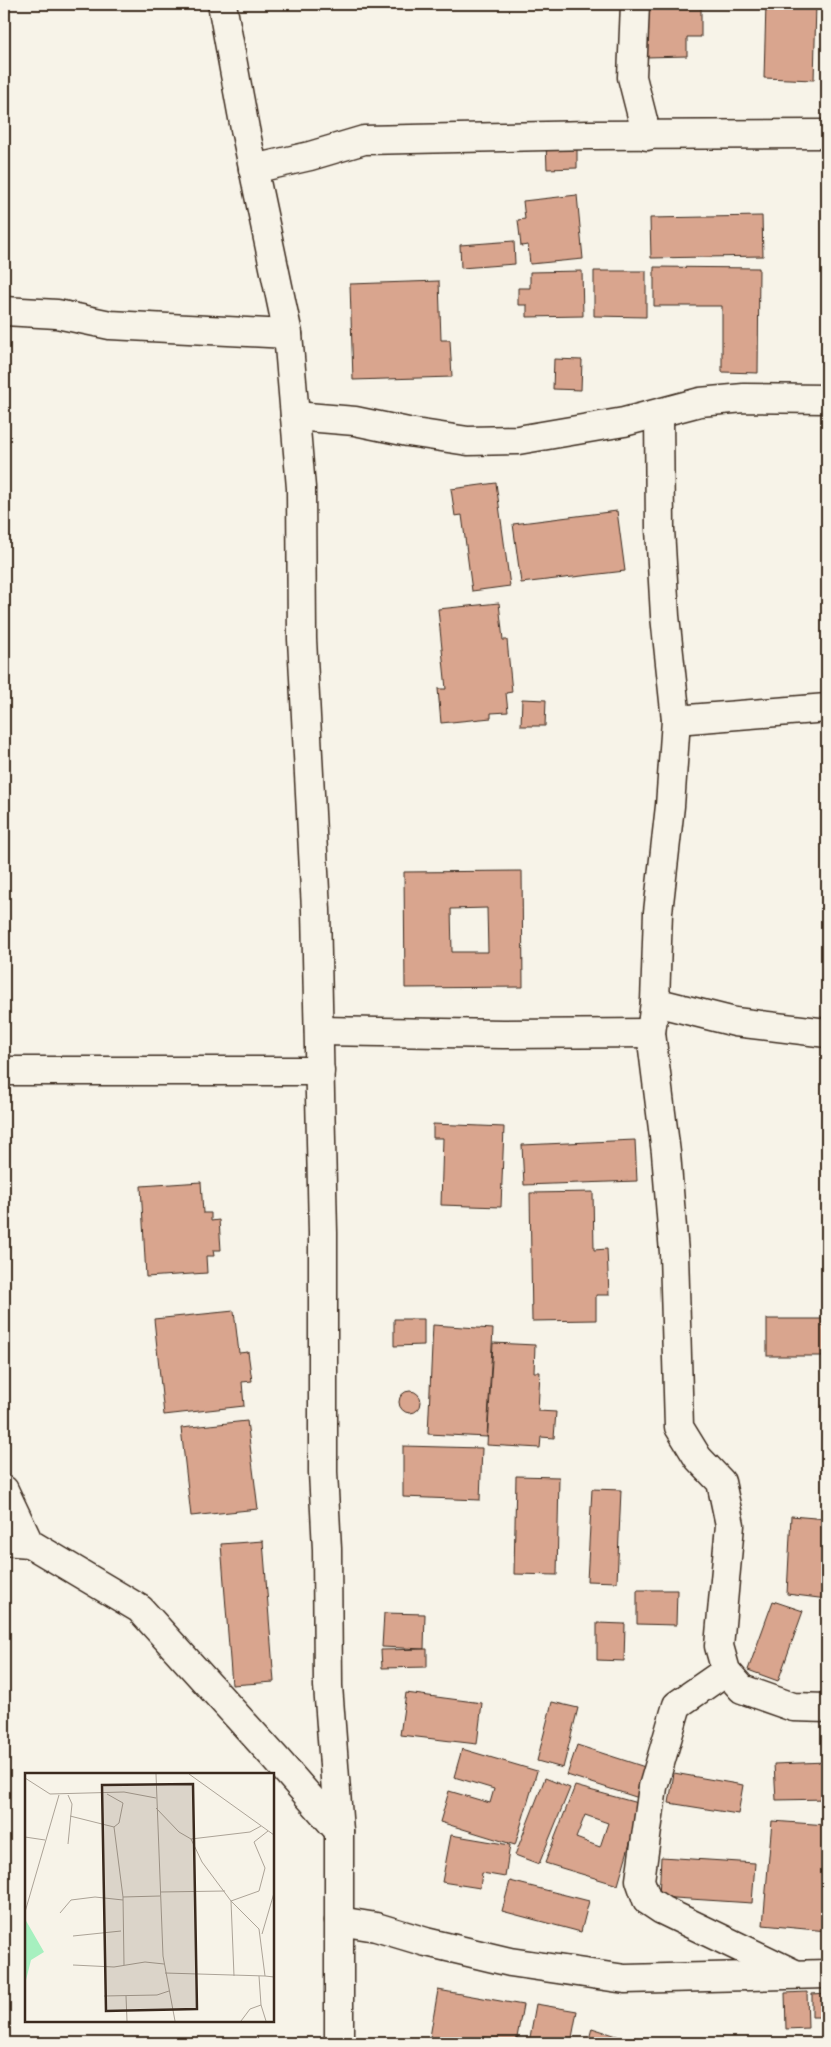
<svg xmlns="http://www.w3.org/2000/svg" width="831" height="2047" font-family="'Playpen Sans',sans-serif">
	<rect width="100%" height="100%" fill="#f7f3e8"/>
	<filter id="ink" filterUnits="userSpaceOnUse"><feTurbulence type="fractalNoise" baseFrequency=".02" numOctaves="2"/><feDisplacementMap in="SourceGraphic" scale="10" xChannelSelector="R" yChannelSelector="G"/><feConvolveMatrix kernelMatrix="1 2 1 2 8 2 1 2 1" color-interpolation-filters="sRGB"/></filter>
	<g filter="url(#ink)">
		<!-- building -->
		<g fill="#d9a58e" stroke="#3b2a1e" fill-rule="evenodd">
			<path d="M646,4H701V37H687V56L646,57Z"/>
			<path d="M766,4H816L814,80L764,78Z"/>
			<path d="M577,141V168L547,169L546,142Z"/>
			<path d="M577,195L583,259L530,264L528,245L521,246L518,220L525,219L523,201Z"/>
			<path d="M762,216L763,256L651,258L650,218Z"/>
			<path d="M514,241L515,264L461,268L460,245Z"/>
			<path d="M654,267L759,268L758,373L722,372V306H654Z"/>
			<path d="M582,271L583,316L527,317V305H518V288H530V272Z"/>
			<path d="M594,271H646V317L594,316Z"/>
			<path d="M439,281L441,340H450L452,377L353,380L350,284Z"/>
			<path d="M554,359L582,360L581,390L553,389Z"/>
			<path d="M496,483L510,586L472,591L462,515L455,516L451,489Z"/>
			<path d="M617,511L625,571L521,583L513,524Z"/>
			<path d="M499,603L503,640H507L512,692L506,693L508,712L491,713V718L441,723L438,689H446L438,609Z"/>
			<path d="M522,699L546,700L545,726H521Z"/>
			<path d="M522,871L523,987L405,988L404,872ZM487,908L488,952H452L451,909Z"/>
			<path d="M433,1124L504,1127L501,1207L441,1205L443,1138H433Z"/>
			<path d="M635,1140L637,1181L524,1185L522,1145Z"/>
			<path d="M201,1182L203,1213H211V1221L219,1220L221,1250H213L214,1256H206L207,1273L146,1277L141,1186Z"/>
			<path d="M593,1192L594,1250L607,1249L609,1295H596V1320L532,1321L530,1193Z"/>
			<path d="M234,1311L239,1353L248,1352L252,1381L242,1382L244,1406L164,1415L154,1319Z"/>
			<path d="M394,1319H424V1345L394,1346Z"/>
			<rect x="767" y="1319" width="60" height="37"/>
			<path d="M433,1325L493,1329L487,1437L428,1434Z"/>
			<path d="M493,1343L535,1345L534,1372H540L538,1411L556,1412L554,1438L541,1437L540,1448L487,1445Z"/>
			<circle cx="410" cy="1402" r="11"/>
			<path d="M247,1421L258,1509L191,1516L181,1428Z"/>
			<path d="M403,1446L482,1448L480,1500L403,1497Z"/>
			<path d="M516,1476L559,1477L557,1575L514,1574Z"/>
			<path d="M592,1489L621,1490L617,1582L587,1581Z"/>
			<path d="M791,1516L827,1519V1599L787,1594Z"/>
			<path d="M263,1541L274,1682L232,1685L221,1544Z"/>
			<path d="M637,1590H677L676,1625L637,1624Z"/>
			<path d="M773,1601L803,1611L778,1681L748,1670Z"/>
			<path d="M384,1613L425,1614L424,1649L382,1647Z"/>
			<path d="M597,1623L625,1624L624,1661L597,1660Z"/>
			<path d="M427,1649V1667L382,1668L381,1650Z"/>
			<path d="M406,1693L482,1703L477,1744L400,1735Z"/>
			<path d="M552,1702L578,1708L563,1768L537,1761Z"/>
			<path d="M577,1745L648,1768L639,1798L567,1775Z"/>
			<path d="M462,1749L537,1771L515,1845L440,1822L449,1791L490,1803L494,1789L454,1777Z"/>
			<path d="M827,1762V1799L776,1800L774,1764Z"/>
			<path d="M674,1773L743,1785L738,1814L669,1803Z"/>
			<path d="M545,1778L570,1788L539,1864L515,1855Z"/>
			<path d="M575,1786L641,1804L618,1885L545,1863ZM585,1815L608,1823L600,1847L576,1838Z"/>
			<path d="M772,1821L827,1825V1931L763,1925Z"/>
			<path d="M451,1835L510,1845L505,1877L482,1873L480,1888L442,1882Z"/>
			<path d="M661,1857L755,1863L752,1903L659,1897Z"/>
			<path d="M510,1881L589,1901L581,1932L502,1911Z"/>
			<path d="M438,1990L523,2005L516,2043H485L463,2040V2043H429Z"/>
			<path d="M807,1992L808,2028L786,2029L785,1993Z"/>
			<path d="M827,1993V2017H812V1994Z"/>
			<path d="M536,2004L577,2011L571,2043H529Z"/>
			<path d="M592,2028L639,2043H588Z"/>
		</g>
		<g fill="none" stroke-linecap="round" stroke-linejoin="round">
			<!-- street casing -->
			<g stroke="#3b2a1e" stroke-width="31">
				<g id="street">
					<path d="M635,4L632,77L647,136"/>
					<path d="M253,169L310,156L364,140L590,135L827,134"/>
					<path d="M4,311L57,314L110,325L288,334"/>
					<path d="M659,414L660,529L665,616L676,720L670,806L658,912L655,1002L651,1033L666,1153L674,1253L679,1427L698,1458L721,1482L730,1525L719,1646L726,1671L742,1689L793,1707L827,1708"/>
					<path d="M295,416L355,421L408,432L468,441L518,440L624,422L700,402L744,398L827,399"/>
					<path d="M676,720L827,708"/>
					<path d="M655,1002L735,1022L827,1033"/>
					<path d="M319,1031L503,1034L651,1033"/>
					<path d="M4,1071H320"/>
					<path d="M4,1490L29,1543L140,1609L277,1760L339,1831"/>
					<path d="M4,1541L29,1543"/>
					<path d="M726,1671L677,1705L653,1787L640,1880L647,1900L662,1910L793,1973"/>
					<path d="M339,1921L376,1927L426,1942L510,1962L625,1979L827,1974"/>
				</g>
			</g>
			<!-- secondary casing -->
			<g stroke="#3b2a1e" stroke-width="31">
				<path id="secondary" d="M222,4L245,129L288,334L301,488L302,639L316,910L323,1233V1472L327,1549L328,1686L339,1831V2043"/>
			</g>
			<!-- street -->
			<use href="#street" stroke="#f7f3e8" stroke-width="28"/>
			<!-- secondary -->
			<use href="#secondary" stroke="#f7f3e8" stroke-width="28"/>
		</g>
	</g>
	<!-- overview -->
	<g transform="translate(25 1773)">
		<rect width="249" height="249" fill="#f7f3e8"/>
		<path d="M0,146L19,179L6,187L0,211Z" fill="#a6f0bf"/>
		<path fill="none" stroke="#aca397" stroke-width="1" d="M131,1L138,183L150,248M164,1L249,62M0,5L25,21L99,19L131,25M82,21L98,30L94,50L89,54M131,35L154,59L166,66L177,89L206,128L234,156L240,203L249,204M45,43L89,54L98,124L99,192M0,64L20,67M166,66L225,59L236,53M43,71L47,31L43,22M135,119L200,118M98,124L135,123M0,139L34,22M35,140L46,127L70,124L98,127M237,161L249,120M48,163L96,158M48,192L89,194L120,189L139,191M140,200L240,203M209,203L206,128L234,118L240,95L229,69L243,58M79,223L132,222L144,218M101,223L102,248M236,232L241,248M216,248L225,236L236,232L234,203"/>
		<path fill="#3b2a1e" fill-opacity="0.15" stroke="#3b2a1e" stroke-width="2.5" d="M168,11L172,236L81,238L77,12Z"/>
		<rect width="249" height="249" fill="none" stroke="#3b2a1e" stroke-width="2.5"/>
	</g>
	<!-- margin -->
	<rect width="831" height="2047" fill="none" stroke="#f7f3e8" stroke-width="20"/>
	<rect x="10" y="10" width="811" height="2027" fill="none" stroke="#3b2a1e" stroke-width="2" filter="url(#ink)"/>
</svg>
